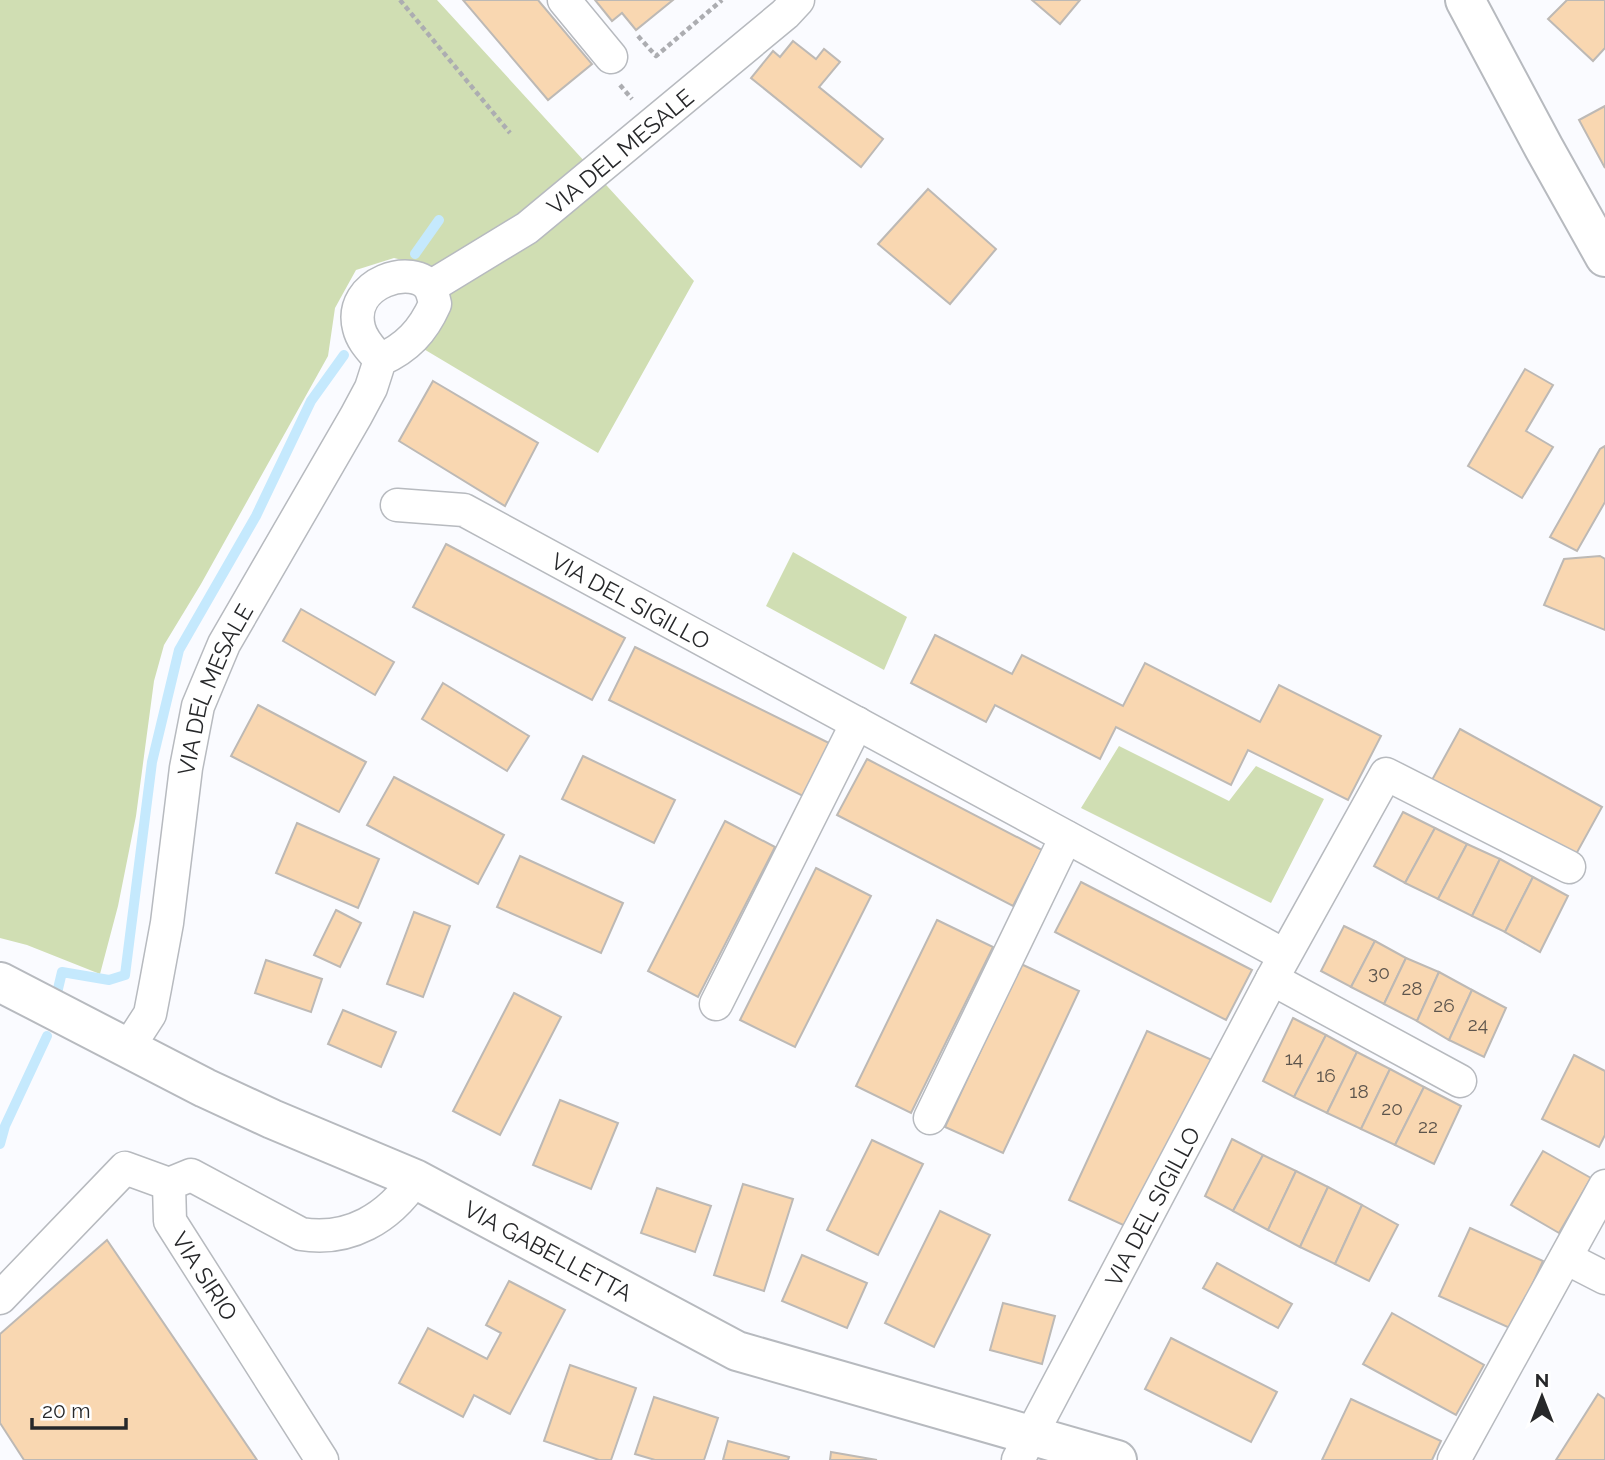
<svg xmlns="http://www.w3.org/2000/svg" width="1605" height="1460" font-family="Raleway,sans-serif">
	<rect width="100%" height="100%" fill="#fafbff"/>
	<!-- green -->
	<g fill="#d0deb3">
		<path d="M0,0H437L694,281L598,453L422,348L451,298L435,268L394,258L356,270L335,308L328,356L201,584L164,645L154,681L136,816L118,906L100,974L27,945L0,938Z"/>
		<path d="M793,552L907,617L884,670L766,606Z"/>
		<path d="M1119,746L1229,801L1256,766L1324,799L1271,903L1081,808Z"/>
	</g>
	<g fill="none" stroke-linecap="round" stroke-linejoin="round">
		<!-- stream -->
		<g stroke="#c5e9fd" stroke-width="10">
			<path d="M415,254L439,220"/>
			<path d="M57,993L62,972L109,980L125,975L152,762L179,650L256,516L311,401L344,355"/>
			<path d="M0,1144L5,1126L47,1036"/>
		</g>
	</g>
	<!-- building -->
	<g fill="#f9d7b1" stroke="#bdb9b5" stroke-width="2">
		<path d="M463,0H538L592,64L548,100Z"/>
		<path d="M595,0H673L636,30L622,13L612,21Z"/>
		<path d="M1032,0H1080L1060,24Z"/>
		<path d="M1567,0H1605V48L1593,61L1548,19Z"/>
		<path d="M793,41L816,59L824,49L840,62L819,87L883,139L861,167L751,78L773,51L780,57Z"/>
		<path d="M1605,106V168L1579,120Z"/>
		<path d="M928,189L996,249L950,304L878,244Z"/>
		<path d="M1525,369L1553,385L1526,431L1553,447L1522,498L1468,466Z"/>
		<path d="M433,381L538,443L505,506L399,441Z"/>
		<path d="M1605,446V502L1577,551L1550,537L1600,449Z"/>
		<path d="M446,544L625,638L592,700L413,607Z"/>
		<path d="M1600,556L1605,559V630L1544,605L1564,559Z"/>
		<path d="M301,609L394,662L375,695L283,641Z"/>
		<path d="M935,635L1012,674L1022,655L1123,706L1145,663L1260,722L1279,685L1381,736L1348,800L1248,750L1231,785L1116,727L1100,759L995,705L986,722L911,683Z"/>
		<path d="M635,647L831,744L805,797L609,700Z"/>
		<path d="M443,683L529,736L507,771L422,719Z"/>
		<path d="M258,705L366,762L339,812L231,756Z"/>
		<path d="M1460,729L1602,807L1569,867L1427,789Z"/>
		<path d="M583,756L675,800L654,843L562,799Z"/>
		<path d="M867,759L1042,850L1013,906L837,815Z"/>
		<path d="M394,777L504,835L478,884L367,825Z"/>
		<path d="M1403,812L1435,828L1405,883L1374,866Z"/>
		<path d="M725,821L775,847L698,997L648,971Z"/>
		<path d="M297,823L379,859L358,908L276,873Z"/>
		<path d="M1435,828L1467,844L1438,899L1405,883Z"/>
		<path d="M1467,844L1500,859L1472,916L1438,899Z"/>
		<path d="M520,856L623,903L601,953L497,907Z"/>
		<path d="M1500,859L1533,877L1505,932L1472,916Z"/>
		<path d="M816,868L871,896L795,1047L740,1020Z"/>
		<path d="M1533,877L1568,896L1540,952L1505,932Z"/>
		<path d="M1081,882L1252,970L1226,1020L1055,932Z"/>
		<path d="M336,910L361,923L340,967L314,955Z"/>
		<path d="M414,912L450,926L423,997L387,984Z"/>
		<path d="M937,920L993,947L911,1113L856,1086Z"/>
		<path d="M1344,926L1375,941L1351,987L1321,971Z"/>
		<path d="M1375,941L1406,958L1384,1004L1351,987Z"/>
		<path d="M1406,958L1439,972L1417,1021L1384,1004Z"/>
		<path d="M266,960L322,979L311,1012L255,993Z"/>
		<path d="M1021,964L1079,991L1003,1153L945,1127Z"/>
		<path d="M1439,972L1472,990L1449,1040L1417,1021Z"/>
		<path d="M1472,990L1506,1008L1484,1057L1449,1040Z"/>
		<path d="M514,993L561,1017L500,1135L453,1111Z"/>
		<path d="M343,1010L396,1032L381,1067L328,1044Z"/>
		<path d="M1293,1018L1326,1035L1294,1097L1263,1081Z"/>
		<path d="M1147,1031L1212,1060L1134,1230L1069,1200Z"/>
		<path d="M1326,1035L1357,1052L1327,1113L1294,1097Z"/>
		<path d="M1357,1052L1390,1069L1361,1129L1327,1113Z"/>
		<path d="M1574,1055L1605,1071V1135L1599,1147L1542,1119Z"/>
		<path d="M1390,1069L1424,1087L1395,1145L1361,1129Z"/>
		<path d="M1424,1087L1461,1106L1434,1164L1395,1145Z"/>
		<path d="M560,1100L618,1123L591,1189L533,1165Z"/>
		<path d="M1232,1139L1263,1155L1233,1211L1205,1196Z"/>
		<path d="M872,1140L923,1164L878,1255L827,1230Z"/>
		<path d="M1543,1151L1591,1178L1559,1233L1511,1205Z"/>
		<path d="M1263,1155L1296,1171L1268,1230L1233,1211Z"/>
		<path d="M1296,1171L1328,1187L1300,1247L1268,1230Z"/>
		<path d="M743,1184L793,1199L764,1291L714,1275Z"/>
		<path d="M1328,1187L1362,1205L1335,1264L1300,1247Z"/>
		<path d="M657,1188L711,1206L695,1252L641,1233Z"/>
		<path d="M1362,1205L1398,1225L1369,1281L1335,1264Z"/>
		<path d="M940,1211L990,1235L934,1347L885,1323Z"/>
		<path d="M1470,1228L1543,1261L1512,1329L1439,1296Z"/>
		<path d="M107,1240L257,1460H24L0,1423V1334Z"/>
		<path d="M802,1255L867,1283L847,1328L782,1301Z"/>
		<path d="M1217,1263L1292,1304L1278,1328L1203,1288Z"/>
		<path d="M509,1281L565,1310L510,1414L474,1395L463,1417L399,1383L428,1328L487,1359L501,1333L486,1325Z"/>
		<path d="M1003,1303L1055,1316L1042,1364L990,1350Z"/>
		<path d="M1392,1313L1484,1365L1456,1415L1363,1364Z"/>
		<path d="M1171,1338L1277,1392L1251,1442L1145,1389Z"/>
		<path d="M570,1365L636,1388L611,1460H599L544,1441Z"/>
		<path d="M1598,1394L1605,1399V1460H1556Z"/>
		<path d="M654,1397L718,1418L704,1460H655L635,1454Z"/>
		<path d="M1351,1399L1441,1441L1432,1460H1322Z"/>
		<path d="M728,1441L789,1457L788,1460H723Z"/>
		<path d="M831,1452L877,1460H830Z"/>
	</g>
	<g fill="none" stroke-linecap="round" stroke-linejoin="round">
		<!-- minor casing -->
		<g stroke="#b7babf" stroke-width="35">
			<g id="minor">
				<path d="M564,0L611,57"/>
				<path id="s1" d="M430,287L527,228L785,14L798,0"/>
				<path id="s2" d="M397,505L464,510L1284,955"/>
				<path d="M1272,979L1460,1081"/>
				<path d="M716,1004L857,723"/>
				<path id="s3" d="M128,1048L150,1014L155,988L167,923L186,768L198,706L224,644L356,416L371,388L380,360C407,348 423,331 435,304C434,300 433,293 430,288C415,262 347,282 359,328C362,341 372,350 380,360"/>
				<path d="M930,1118L1066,837"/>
				<path d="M1566,1258L1605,1278"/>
				<path d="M0,1298L125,1168L169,1184"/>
				<path d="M322,1460L170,1221L169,1184L191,1175L301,1234C349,1242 389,1218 415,1179"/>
				<path id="s4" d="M1018,1460L1272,979L1386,774L1569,867"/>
				<path d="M1454,1460L1605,1186"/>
			</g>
		</g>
		<!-- tertiary casing -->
		<g stroke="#b7babf" stroke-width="42">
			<g id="tertiary">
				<path d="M1465,0L1544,148L1605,257"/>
				<path id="s5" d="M0,982L205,1088L272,1119L415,1179L737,1351L1117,1460"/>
			</g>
		</g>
		<!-- path -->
		<g stroke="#acadb1" stroke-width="4.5" stroke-dasharray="5 3.5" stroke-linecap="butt">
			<path d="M400,0L510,133"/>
			<path d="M638,36L656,56L722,0"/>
			<path d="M620,85L632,99"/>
		</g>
		<!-- minor -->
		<use href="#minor" stroke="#fff" stroke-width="32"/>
		<!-- tertiary -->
		<use href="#tertiary" stroke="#fff" stroke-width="38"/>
	</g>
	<g text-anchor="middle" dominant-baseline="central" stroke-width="6" stroke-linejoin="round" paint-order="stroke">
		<!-- number labels -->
		<g font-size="19" fill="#5c544c">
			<text x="1379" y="972">30</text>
			<text x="1412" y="988">28</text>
			<text x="1444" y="1005">26</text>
			<text x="1478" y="1024">24</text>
			<text x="1294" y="1058">14</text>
			<text x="1326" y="1075">16</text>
			<text x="1359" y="1091">18</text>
			<text x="1392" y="1108">20</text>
			<text x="1428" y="1126">22</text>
		</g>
		<!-- street labels -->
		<g font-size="23" fill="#27282a" stroke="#fff">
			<text stroke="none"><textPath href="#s1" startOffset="234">VIA DEL MESALE</textPath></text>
			<text stroke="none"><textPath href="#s2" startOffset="257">VIA DEL SIGILLO</textPath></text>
			<text stroke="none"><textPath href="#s3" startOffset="373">VIA DEL MESALE</textPath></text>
			<text stroke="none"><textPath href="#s4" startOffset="287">VIA DEL SIGILLO</textPath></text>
			<text stroke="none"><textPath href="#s5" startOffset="611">VIA GABELLETTA</textPath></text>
			<text transform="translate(205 1276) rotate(57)">VIA SIRIO</text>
		</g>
	</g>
	<!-- north arrow -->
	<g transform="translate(1542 1397)" stroke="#ffffff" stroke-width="5" paint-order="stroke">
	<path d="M0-5L12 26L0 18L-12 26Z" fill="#27282a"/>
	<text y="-10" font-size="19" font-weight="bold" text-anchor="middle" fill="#27282a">N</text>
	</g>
	<!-- scale -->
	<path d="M32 1418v10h94v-10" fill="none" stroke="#27282a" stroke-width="3.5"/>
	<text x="42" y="1418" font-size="21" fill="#27282a" stroke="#ffffff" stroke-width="5" paint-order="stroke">20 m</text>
</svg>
